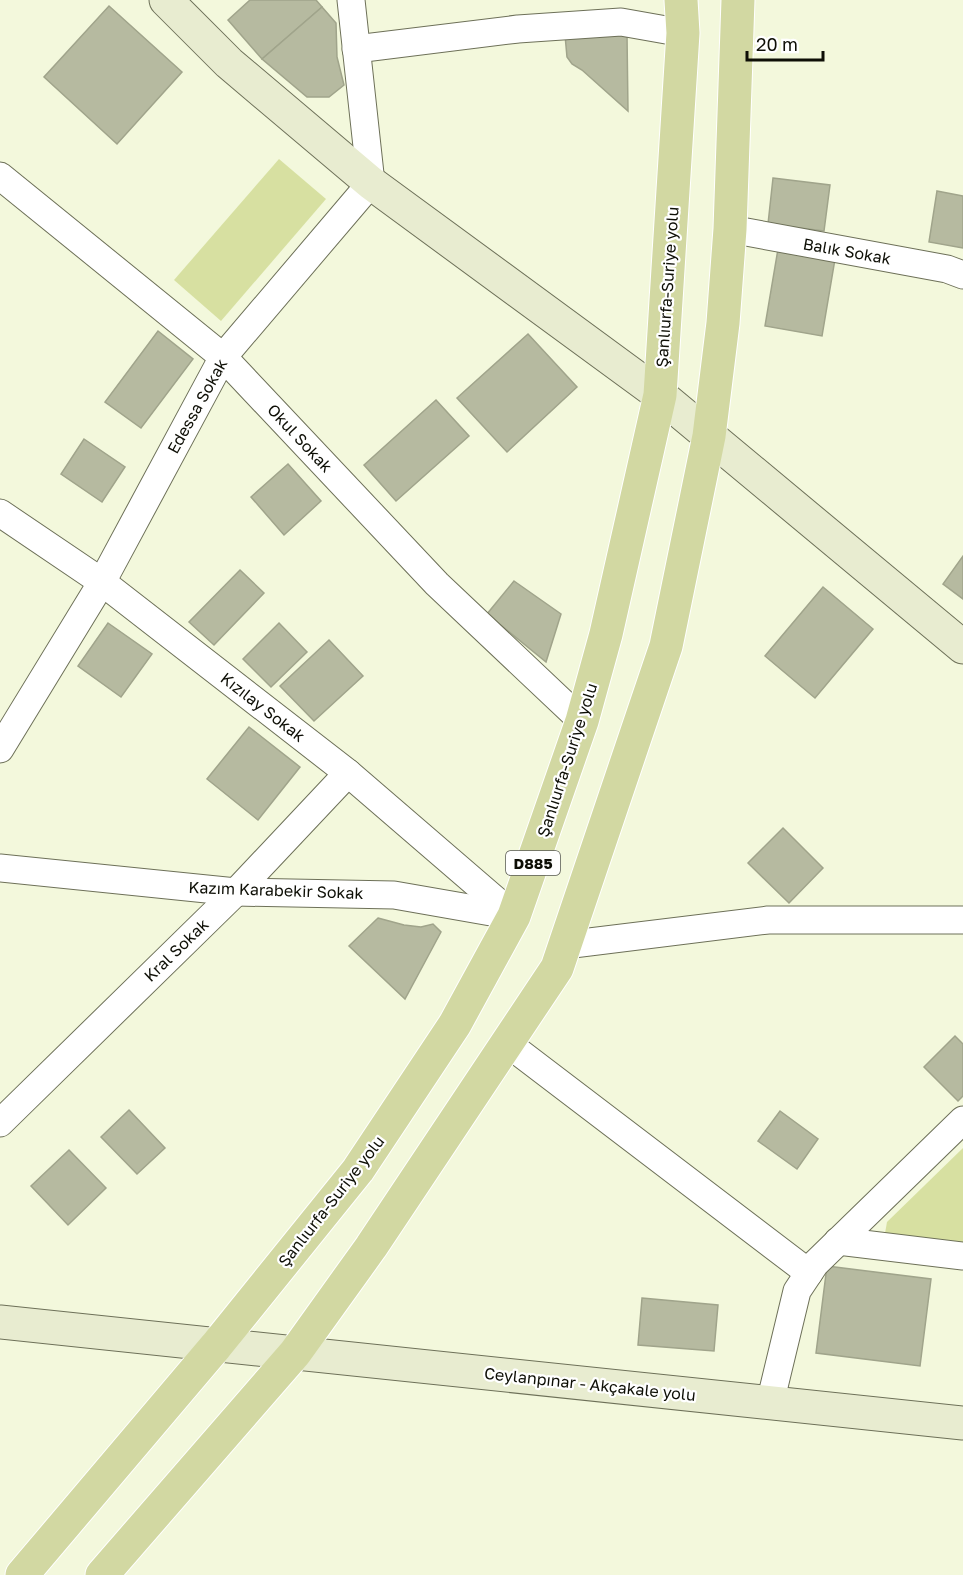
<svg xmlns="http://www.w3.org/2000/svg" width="963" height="1575" font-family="'Golos Text',sans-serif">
	<rect width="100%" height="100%" fill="#f3f8dc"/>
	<!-- green -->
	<g fill="#d7e0a1">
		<path d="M279,159L326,199L221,321L174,280Z"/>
		<path d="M963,1148V1245L884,1239L887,1222Z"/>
	</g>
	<!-- building -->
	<g fill="#b6baa0" stroke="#a0a48b" stroke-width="1.5">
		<path d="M250,0H316L322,7L262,59L228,20Z"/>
		<path d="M109,6L182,72L117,144L44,77Z"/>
		<path d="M322,7L336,23L337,57L344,85L329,97H307L262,59Z"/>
		<path d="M627,34L628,111L582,70L572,64L567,57L565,35Z"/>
		<path d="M773,178L830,185L824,231L768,224Z"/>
		<path d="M937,191L963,196V248L929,242Z"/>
		<path d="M778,249L835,259L822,336L765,326Z"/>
		<path d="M158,331L193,359L141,428L105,402Z"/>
		<path d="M528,334L577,387L507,452L457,398Z"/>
		<path d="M436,400L469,436L396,501L364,465Z"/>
		<path d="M84,439L125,467L102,502L61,474Z"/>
		<path d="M288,464L321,501L284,535L251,497Z"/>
		<path d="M963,556V599L943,584Z"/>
		<path d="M240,570L264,593L214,645L189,622Z"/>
		<path d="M514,581L561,614L546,662L487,614Z"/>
		<path d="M823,587L873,629L815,698L765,656Z"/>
		<path d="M108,623L152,654L121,697L78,666Z"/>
		<path d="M279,623L307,652L271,687L243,659Z"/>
		<path d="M329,640L363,676L314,721L280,686Z"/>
		<path d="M249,727L300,767L258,820L207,779Z"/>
		<path d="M783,828L823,868L789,903L748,863Z"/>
		<path d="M378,918L404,925L421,927L433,924L441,932L405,999L349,946Z"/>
		<path d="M955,1036L963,1044V1096L958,1101L924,1067Z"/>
		<path d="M129,1110L165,1148L137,1174L101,1137Z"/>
		<path d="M780,1111L818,1139L797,1169L758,1141Z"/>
		<path d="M69,1150L106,1188L68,1225L31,1186Z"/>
		<path d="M827,1266L931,1279L920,1366L816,1353Z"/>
		<path d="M642,1298L718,1305L714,1351L638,1345Z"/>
	</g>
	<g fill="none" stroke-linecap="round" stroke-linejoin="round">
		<!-- street casing -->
		<g stroke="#6d7058" stroke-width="29">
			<g id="street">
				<path d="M356,49L518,29L621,22L683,33"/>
				<path d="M0,176L223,357L437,584L582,721"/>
				<path d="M730,229L947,269L963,275"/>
				<path d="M0,513L102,582L348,773L514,916"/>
				<path d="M0,749L102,582L223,357L371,183L351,0"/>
				<path d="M0,868L236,892L394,895L514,916"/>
				<path d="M565,945L768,920H963"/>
				<path d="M507,1043L809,1273"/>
				<path d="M0,1123L236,892L348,773"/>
				<path d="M838,1241L963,1256"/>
				<path d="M770,1403L797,1291L815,1264L963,1120"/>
			</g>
		</g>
		<!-- secondary casing -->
		<g stroke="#6d7058" stroke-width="35">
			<g id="secondary">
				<path d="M166,0L229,63L371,183L660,395L963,647"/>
				<path d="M0,1322L963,1423"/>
			</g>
		</g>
		<!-- primary casing -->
		<g stroke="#fff" stroke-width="35">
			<g id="primary">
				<path d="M22,1575L216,1346L358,1170L455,1024L514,916L582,721L606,634L660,395L683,33L681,0"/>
				<path d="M102,1575L295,1353L371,1247L557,968L666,646L709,436L723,323L730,229L738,0"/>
			</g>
		</g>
		<!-- street -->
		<use href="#street" stroke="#fff" stroke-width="27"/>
		<!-- secondary -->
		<use href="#secondary" stroke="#e8ecd0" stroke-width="33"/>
		<!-- primary -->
		<use href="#primary" stroke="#d2d8a2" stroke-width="33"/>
	</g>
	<g text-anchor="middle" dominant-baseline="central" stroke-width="4.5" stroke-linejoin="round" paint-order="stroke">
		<!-- shield labels -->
		<rect fill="#fff" stroke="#565751" stroke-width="1.5" x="506" y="851" width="54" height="24" rx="4.5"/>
		<g font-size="15" font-weight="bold" fill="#0e0f06">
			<text x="533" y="863">D885</text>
		</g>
		<!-- street labels -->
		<g font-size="16" fill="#0e0f06" stroke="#fff">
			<text transform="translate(847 251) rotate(10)">Balık Sokak</text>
			<text transform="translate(667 287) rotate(-86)">Şanlıurfa-Suriye yolu</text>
			<text transform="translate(197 406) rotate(-61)">Edessa Sokak</text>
			<text transform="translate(300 438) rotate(47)">Okul Sokak</text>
			<text transform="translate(263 707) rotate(38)">Kızılay Sokak</text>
			<text transform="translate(567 760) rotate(-72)">Şanlıurfa-Suriye yolu</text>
			<text transform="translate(276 890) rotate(2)">Kazım Karabekir Sokak</text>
			<text transform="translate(176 950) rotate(-44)">Kral Sokak</text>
			<text transform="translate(331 1201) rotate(-52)">Şanlıurfa-Suriye yolu</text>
			<text transform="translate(590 1384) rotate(6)">Ceylanpınar - Akçakale yolu</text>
		</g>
	</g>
	<!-- scale -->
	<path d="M747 51v9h76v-9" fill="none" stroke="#0e0f06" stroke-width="3"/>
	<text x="756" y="51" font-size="18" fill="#0e0f06" stroke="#ffffff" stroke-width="4.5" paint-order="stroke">20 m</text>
</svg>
